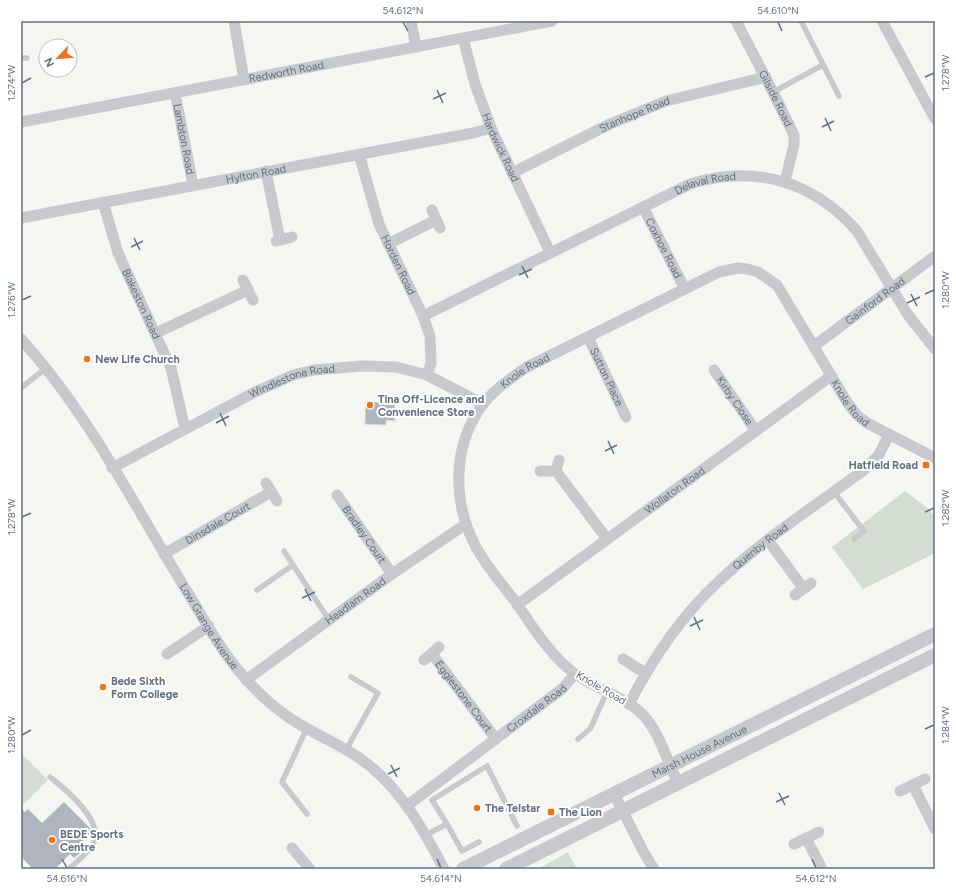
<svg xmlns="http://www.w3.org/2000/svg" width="956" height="890" font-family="Figtree,sans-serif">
	<rect width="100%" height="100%" fill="#f5f6f1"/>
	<!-- green -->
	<g fill="#d4ddd2">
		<path d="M905,491L929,509L935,518V553L863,589L832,547Z"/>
		<path d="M21,753L48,780L21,807Z"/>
		<path d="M568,852L577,869H538Z"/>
	</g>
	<!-- building -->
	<g fill="#afb5bc" stroke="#d6d7d4">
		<path d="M366,402L395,403V421L386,420V425L365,424Z"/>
		<path d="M64,802L90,828L91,833L76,849L80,853L74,858L70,854L55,869H33L21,857V808L25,812L28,809L42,823Z"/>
	</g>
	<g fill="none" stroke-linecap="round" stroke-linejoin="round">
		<!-- service -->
		<g stroke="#c7c9cd" stroke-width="5.5">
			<path d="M801,21L839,96"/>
			<path d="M21,58H27"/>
			<path d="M773,92L823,65"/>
			<path d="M21,388L46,368"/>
			<path d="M834,492L864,531L854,539"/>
			<path d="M284,551L329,620"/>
			<path d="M257,590L293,565"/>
			<path d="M578,739L590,729L607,692"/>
			<path d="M346,750L378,693L351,677"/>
			<path d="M50,777C64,788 103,820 94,842C90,852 77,861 69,869"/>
			<path d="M307,814L282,782L307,728"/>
			<path d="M447,824L462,851L479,842"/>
			<path d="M426,835L447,824L432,800L487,766L517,826"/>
		</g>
		<!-- minor -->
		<g stroke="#c7c9cd" stroke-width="11">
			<path d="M234,21L244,80"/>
			<path d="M411,21L416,47"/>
			<path id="s1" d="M736,21L773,92L794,135V145L785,181"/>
			<path d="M882,21L935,119"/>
			<path id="s2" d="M463,38L475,84L491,128L550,252"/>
			<path id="s3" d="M175,93L193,185"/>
			<path id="s4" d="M21,122L552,21"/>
			<path id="s5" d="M359,154L379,224L423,316L430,336L431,363L427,375"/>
			<path d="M266,171L280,240"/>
			<path id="s6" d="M512,173L610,124L666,101L766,77"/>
			<path id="s7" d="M103,202L118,253L171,368L185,429"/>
			<path id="s8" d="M643,207L685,289"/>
			<path d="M432,210L440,228"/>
			<path id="s9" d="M21,218L473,133L491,128"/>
			<path d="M276,241L292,237"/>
			<path d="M388,244L436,220"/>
			<path d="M243,280L253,300"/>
			<path id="s10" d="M423,316L690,184C754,164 813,181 857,231L908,315L935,349"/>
			<path d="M156,333L248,290"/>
			<path id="s11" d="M588,337L626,417"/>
			<path id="s12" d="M21,339C89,414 135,507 188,593C204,619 219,648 239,671C253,688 269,704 287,716C313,735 345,745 370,766C404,794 424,831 444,869"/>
			<path id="s13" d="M814,346L935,256"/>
			<path id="s14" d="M714,370L756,431"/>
			<path d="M559,460L556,471L607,539"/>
			<path id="s15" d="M112,468L255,392L293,375L314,370L361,366L396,367L427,375L483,404"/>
			<path d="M540,471H556"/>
			<path d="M266,483L277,501"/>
			<path id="s16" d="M337,495L392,574"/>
			<path d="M768,540L803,588"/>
			<path id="s17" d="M164,554L271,492"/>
			<path d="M795,595L811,583"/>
			<path id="s18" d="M517,605L831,376"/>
			<path d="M167,654L209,626"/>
			<path id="s19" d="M432,654L496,739"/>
			<path d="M623,659L645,673"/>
			<path d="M424,660L439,647"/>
			<path id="s20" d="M246,680L392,574L466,524"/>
			<path id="s21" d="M629,704C652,660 681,616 718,582C762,540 815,506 864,470L878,456L889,435"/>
			<path id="s22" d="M678,783C668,763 659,732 644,716C625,696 596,690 574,673C550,655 532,626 515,601C502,584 486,566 476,547C452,502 452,446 483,404C495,389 511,378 527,367L719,272L738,268L747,269L758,272L777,285L847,402L857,415L867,423L935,458"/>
			<path d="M913,785L935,829"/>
			<path d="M900,791L925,779"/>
			<path d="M614,794L643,851L654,869"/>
			<path id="s23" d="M408,805L562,689L575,674"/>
			<path d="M806,838L822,869"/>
			<path d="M794,844L819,832"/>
			<path d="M292,848L310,869"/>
		</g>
		<!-- tertiary -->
		<g stroke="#c7c9cd" stroke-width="14">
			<path id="s24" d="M463,869L935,634"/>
			<path d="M506,869L935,655"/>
		</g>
	</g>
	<!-- ticks -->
	<path fill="none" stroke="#636f84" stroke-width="1.5" d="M403,22L408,31M778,22L782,31M925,77L934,73M22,83L31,78M437,90L443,103M433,99L446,93M825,118L831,131M822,127L834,121M134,238L140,250M131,247L143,241M522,266L528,278M519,275L532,269M911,294L917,306M925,294L934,290M22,300L31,296M907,303L920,297M220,413L226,426M216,423L229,416M608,441L614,454M605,451L617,445M925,512L934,508M22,517L31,513M305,589L311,601M302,598L315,592M694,617L700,630M690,626L703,620M925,729L934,725M22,735L31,730M391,765L397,777M388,774L400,768M779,793L785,805M776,802L789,796M62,859L67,868M437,859L441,868M812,859L816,868"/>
	<!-- markers -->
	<g fill="#ed741a" stroke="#fff" stroke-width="1.5">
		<circle cx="87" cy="359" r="4"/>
		<circle cx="370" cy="405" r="4"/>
		<rect x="922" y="461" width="8" height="8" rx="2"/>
		<circle cx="103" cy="687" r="4"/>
		<circle cx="477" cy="808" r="4"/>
		<rect x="547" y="808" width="8" height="8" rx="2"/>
		<circle cx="52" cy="840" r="4"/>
	</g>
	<g text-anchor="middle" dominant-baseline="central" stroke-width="4" stroke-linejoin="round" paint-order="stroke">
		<!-- street labels -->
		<g font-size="11" fill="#636f84" stroke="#fff">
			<text stroke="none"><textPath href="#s4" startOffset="270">Redworth Road</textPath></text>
			<text stroke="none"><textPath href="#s1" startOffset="87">Gilside Road</textPath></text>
			<text stroke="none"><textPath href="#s6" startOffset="136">Stanhope Road</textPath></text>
			<text stroke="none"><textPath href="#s3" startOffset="47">Lambton Road</textPath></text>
			<text stroke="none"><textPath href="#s2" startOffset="116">Hardwick Road</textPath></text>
			<text stroke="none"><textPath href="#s9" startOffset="239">Hylton Road</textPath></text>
			<text stroke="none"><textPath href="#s10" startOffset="313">Delaval Road</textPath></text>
			<text stroke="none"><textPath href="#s8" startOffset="46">Coxhoe Road</textPath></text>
			<text stroke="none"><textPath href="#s5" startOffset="118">Horden Road</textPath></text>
			<text stroke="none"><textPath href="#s13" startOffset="76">Gainford Road</textPath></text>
			<text stroke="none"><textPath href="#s7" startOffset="109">Blakeston Road</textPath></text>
			<text stroke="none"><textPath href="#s22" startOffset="523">Knole Road</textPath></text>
			<text stroke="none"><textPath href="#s11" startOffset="44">Sutton Place</textPath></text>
			<text stroke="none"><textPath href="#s15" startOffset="201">Windlestone Road</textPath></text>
			<text stroke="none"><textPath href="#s14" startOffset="37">Kirby Close</textPath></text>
			<text stroke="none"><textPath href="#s22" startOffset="943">Knole Road</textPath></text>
			<text stroke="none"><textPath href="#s18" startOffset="195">Wollaton Road</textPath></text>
			<text stroke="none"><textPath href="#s17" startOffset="62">Dinsdale Court</textPath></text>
			<text stroke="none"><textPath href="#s16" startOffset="48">Bradley Court</textPath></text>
			<text stroke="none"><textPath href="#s21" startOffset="207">Quenby Road</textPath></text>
			<text stroke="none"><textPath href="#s20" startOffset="135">Headlam Road</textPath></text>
			<text stroke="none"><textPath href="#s12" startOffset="344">Low Grange Avenue</textPath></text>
			<text transform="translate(601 688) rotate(30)">Knole Road</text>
			<text stroke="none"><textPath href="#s19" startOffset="53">Egglestone Court</textPath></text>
			<text stroke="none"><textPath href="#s23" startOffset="161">Croxdale Road</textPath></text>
			<text stroke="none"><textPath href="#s24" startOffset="264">Marsh House Avenue</textPath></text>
		</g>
		<!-- poi labels -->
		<g font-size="11" font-weight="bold" fill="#636f84" stroke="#fff" text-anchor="start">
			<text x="95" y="359">New Life Church</text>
			<text x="378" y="399">Tina Off-Licence and<tspan x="378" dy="13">Convenience Store</tspan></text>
			<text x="918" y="465" text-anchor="end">Hatfield Road</text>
			<text x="111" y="681">Bede Sixth<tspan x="111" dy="13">Form College</tspan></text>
			<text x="485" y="808">The Telstar</text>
			<text x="559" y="812">The Lion</text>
			<text x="60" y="834">BEDE Sports<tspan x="60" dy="13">Centre</tspan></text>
		</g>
	</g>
	<!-- border -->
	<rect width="956" height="890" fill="none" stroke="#ffffff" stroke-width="44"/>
	<!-- north arrow -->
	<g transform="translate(58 58) rotate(244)"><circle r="19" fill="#ffffff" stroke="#c1c5ce"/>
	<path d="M0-3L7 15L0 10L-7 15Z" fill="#ed741a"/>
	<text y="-6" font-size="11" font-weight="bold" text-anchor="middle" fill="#636f84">N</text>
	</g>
	<rect x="22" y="22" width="912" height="846" fill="none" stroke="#636f84" stroke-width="1.5"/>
	<g font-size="10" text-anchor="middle" fill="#636f84">
		<text x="403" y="14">54.612°N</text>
		<text x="778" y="14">54.610°N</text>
		<text transform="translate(945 73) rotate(-90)" y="4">1.278°W</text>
		<text transform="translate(11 83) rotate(-90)" y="4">1.274°W</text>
		<text transform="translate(945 290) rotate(-90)" y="4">1.280°W</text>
		<text transform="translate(11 300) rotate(-90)" y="4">1.276°W</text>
		<text transform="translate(945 508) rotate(-90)" y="4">1.282°W</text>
		<text transform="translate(11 517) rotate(-90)" y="4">1.278°W</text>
		<text transform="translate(945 725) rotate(-90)" y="4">1.284°W</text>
		<text transform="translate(11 735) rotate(-90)" y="4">1.280°W</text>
		<text x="67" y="882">54.616°N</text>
		<text x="441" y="882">54.614°N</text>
		<text x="816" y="882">54.612°N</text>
	</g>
</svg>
